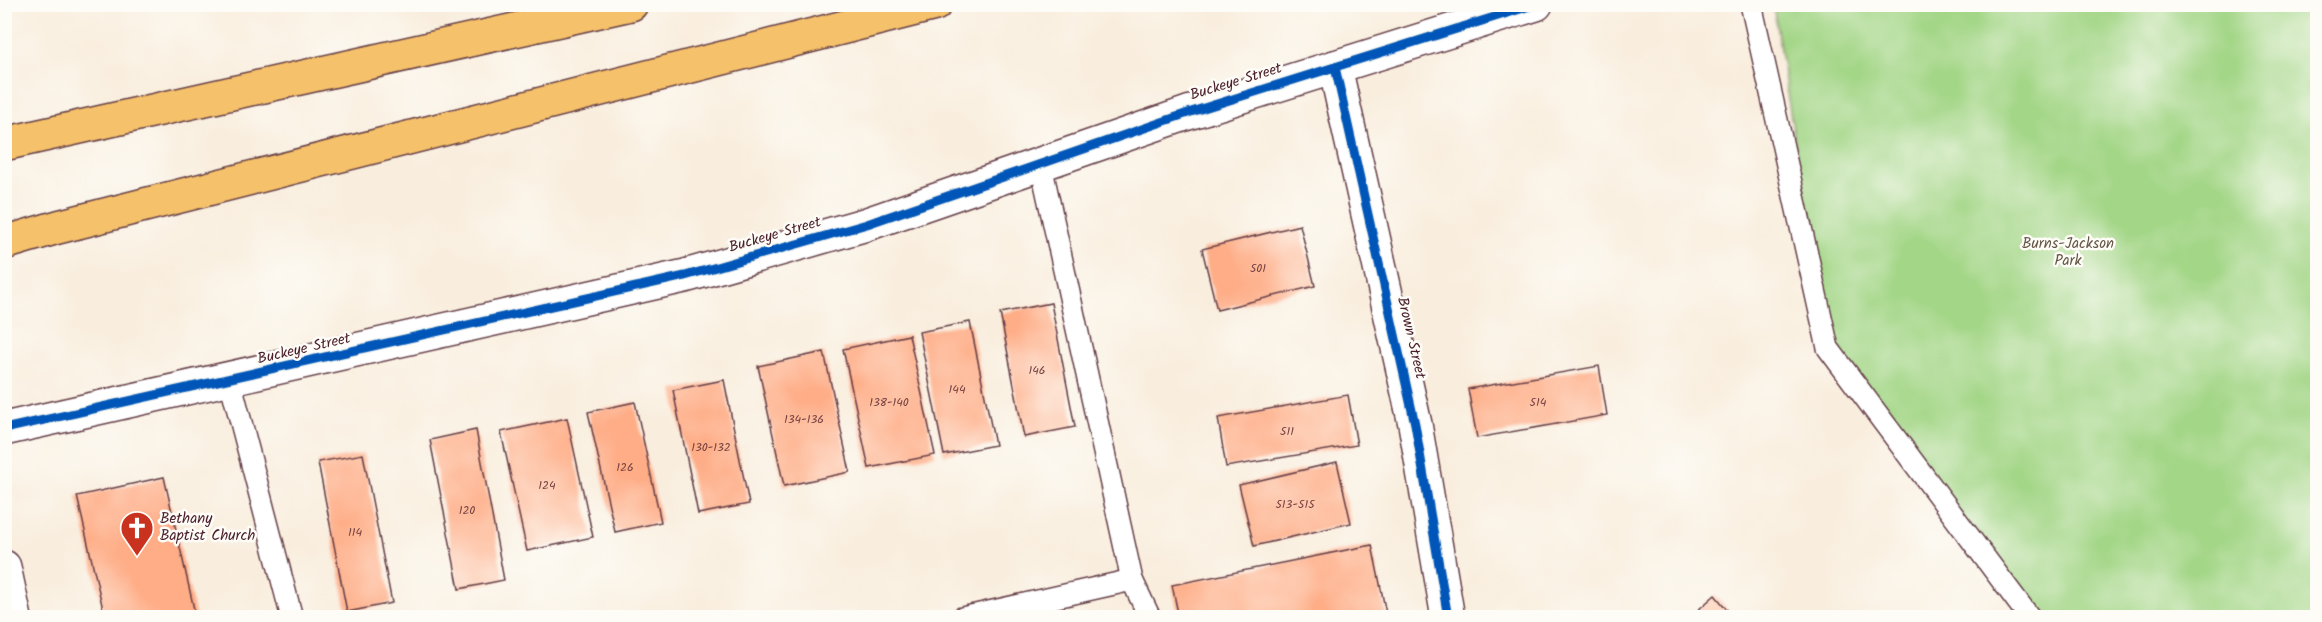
<svg xmlns="http://www.w3.org/2000/svg" width="2322" height="622" font-family="Kalam,sans-serif">
	<rect width="100%" height="100%" fill="#fdfcf7"/>
	<filter id="ink" filterUnits="userSpaceOnUse"><feTurbulence type="fractalNoise" baseFrequency=".0167" numOctaves="2"/><feDisplacementMap in="SourceGraphic" scale="12" xChannelSelector="R" yChannelSelector="G"/><feConvolveMatrix kernelMatrix="1 2 1 2 8 2 1 2 1" color-interpolation-filters="sRGB"/></filter>
	<filter id="wash" filterUnits="userSpaceOnUse"><feTurbulence type="fractalNoise" baseFrequency=".008" numOctaves="4" result="noise"/><feDisplacementMap in="SourceGraphic" scale="24" xChannelSelector="R" yChannelSelector="G"/><feGaussianBlur stdDeviation="1.35" result="paint"/><feColorMatrix in="noise" values="0 0 0 0 0 0 0 0 0 0 0 0 0 0 0 0 0 1.4 0 .05"/><feComposite in="paint" operator="in"/></filter>
	<g filter="url(#wash)">
		<rect width="100%" height="100%" fill="#f9eede"/>
		<!-- green -->
		<path fill="#a3d686" stroke="#767a58" stroke-width="1.5" d="M1773,5H2317V617H2030L1828,348Z"/>
		<g id="blocks">
			<!-- building -->
			<g fill="#fead87">
				<path d="M1300,225L1315,286L1217,310L1202,249Z"/>
				<path d="M1051,303L1075,427L1024,437L1000,313Z"/>
				<path d="M970,322L995,445L944,455L919,332Z"/>
				<path d="M909,335L935,455L869,468L843,349Z"/>
				<path d="M824,352L850,472L784,486L758,366Z"/>
				<path d="M1599,366L1607,415L1477,438L1468,389Z"/>
				<path d="M724,380L749,504L698,514L673,390Z"/>
				<path d="M1348,395L1357,445L1226,467L1218,418Z"/>
				<path d="M635,402L661,522L615,532L588,412Z"/>
				<path d="M567,418L593,537L527,551L501,432Z"/>
				<path d="M476,430L504,580L459,589L430,440Z"/>
				<path d="M363,454L392,603L347,612L318,462Z"/>
				<path d="M1337,462L1351,523L1254,546L1239,485Z"/>
				<path d="M164,477L196,618H105L77,496Z"/>
				<path d="M1372,545L1387,618H1179L1172,585Z"/>
				<path d="M1715,595L1734,618H1689Z"/>
			</g>
		</g>
	</g>
	<g filter="url(#ink)">
		<use href="#blocks" fill-opacity="0" stroke="#643e46" stroke-width="1.5"/>
		<g fill="none" stroke-linecap="round" stroke-linejoin="round">
			<!-- service casing -->
			<g stroke="#643e46" stroke-width="24">
				<g id="service">
					<path d="M1751,4L1828,348L2030,618"/>
					<path d="M1041,165L1132,580L1150,618"/>
					<path d="M230,380L292,618"/>
					<path d="M962,618L1132,580"/>
				</g>
			</g>
			<!-- minor casing -->
			<g stroke="#643e46" stroke-width="36">
				<g id="minor">
					<path d="M1335,67L1415,424L1448,618"/>
					<path d="M4,429L685,276L867,224L1188,113L1536,4"/>
					<path d="M4,567L15,618"/>
				</g>
			</g>
			<!-- motorway casing -->
			<g stroke="#643e46" stroke-width="36">
				<g id="motorway">
					<path d="M4,144L631,4"/>
					<path d="M4,243L58,227L935,4"/>
				</g>
			</g>
			<!-- service -->
			<use href="#service" stroke="#fff" stroke-width="21"/>
			<!-- minor -->
			<use href="#minor" stroke="#fff" stroke-width="33"/>
			<!-- motorway -->
			<use href="#motorway" stroke="#f5c16b" stroke-width="33"/>
			<!-- cycleway casing -->
			<g stroke="#fdfcf7" stroke-width="13">
				<g id="cycleway">
					<path d="M1335,67L1415,424L1448,618"/>
					<path d="M4,429L685,276L867,224L1188,113L1536,4"/>
				</g>
			</g>
			<!-- cycleway -->
			<use href="#cycleway" stroke="#0057b8" stroke-width="9"/>
		</g>
	</g>
	<!-- icons -->
	<defs>
		<g id="church-pin" transform="scale(1.725)"><path d="M0 17L-7.5 6A9.5 9.5 0 1 1 7.5 6Z" fill="#c8321e" stroke="#fdfcf7"/><path d="M-1.2-6h2.4v3.5h3.3v2.4h-3.3V6h-2.4V-.1h-3.3v-2.4h3.3Z" fill="#fff"/></g>
	</defs>
	<g fill-rule="evenodd">
		<use href="#church-pin" x="137" y="528"/>
	</g>
	<g text-anchor="middle" dominant-baseline="central" stroke-width="5" stroke-linejoin="round" paint-order="stroke">
		<!-- number labels -->
		<g font-size="12" fill="#774242">
			<text x="1258" y="268">501</text>
			<text x="1037" y="370">146</text>
			<text x="957" y="389">144</text>
			<text x="889" y="402">138-140</text>
			<text x="1538" y="402">514</text>
			<text x="804" y="419">134-136</text>
			<text x="1287" y="431">511</text>
			<text x="711" y="447">130-132</text>
			<text x="625" y="467">126</text>
			<text x="547" y="485">124</text>
			<text x="1295" y="504">513-515</text>
			<text x="467" y="510">120</text>
			<text x="355" y="532">114</text>
		</g>
		<!-- street labels -->
		<g font-size="15" fill="#4a1f2b" stroke="#fdfcf7">
			<text transform="translate(1236 82) rotate(-17)">Buckeye Street</text>
			<text transform="translate(775 235) rotate(-16)">Buckeye Street</text>
			<text transform="translate(1411 338) rotate(77)">Brown Street</text>
			<text transform="translate(304 349) rotate(-13)">Buckeye Street</text>
		</g>
		<!-- park labels -->
		<g font-size="15" fill="#655646" stroke="#fdfcf7">
			<text x="2068" y="244">Burns-Jackson<tspan x="2068" dy="17">Park</tspan></text>
		</g>
		<!-- poi labels -->
		<g font-size="15" fill="#4a1f2b" stroke="#fdfcf7" text-anchor="start">
			<text x="160" y="519">Bethany<tspan x="160" dy="17">Baptist Church</tspan></text>
		</g>
	</g>
	<!-- margin -->
	<rect width="2322" height="622" fill="none" stroke="#fdfcf7" stroke-width="24"/>
</svg>
